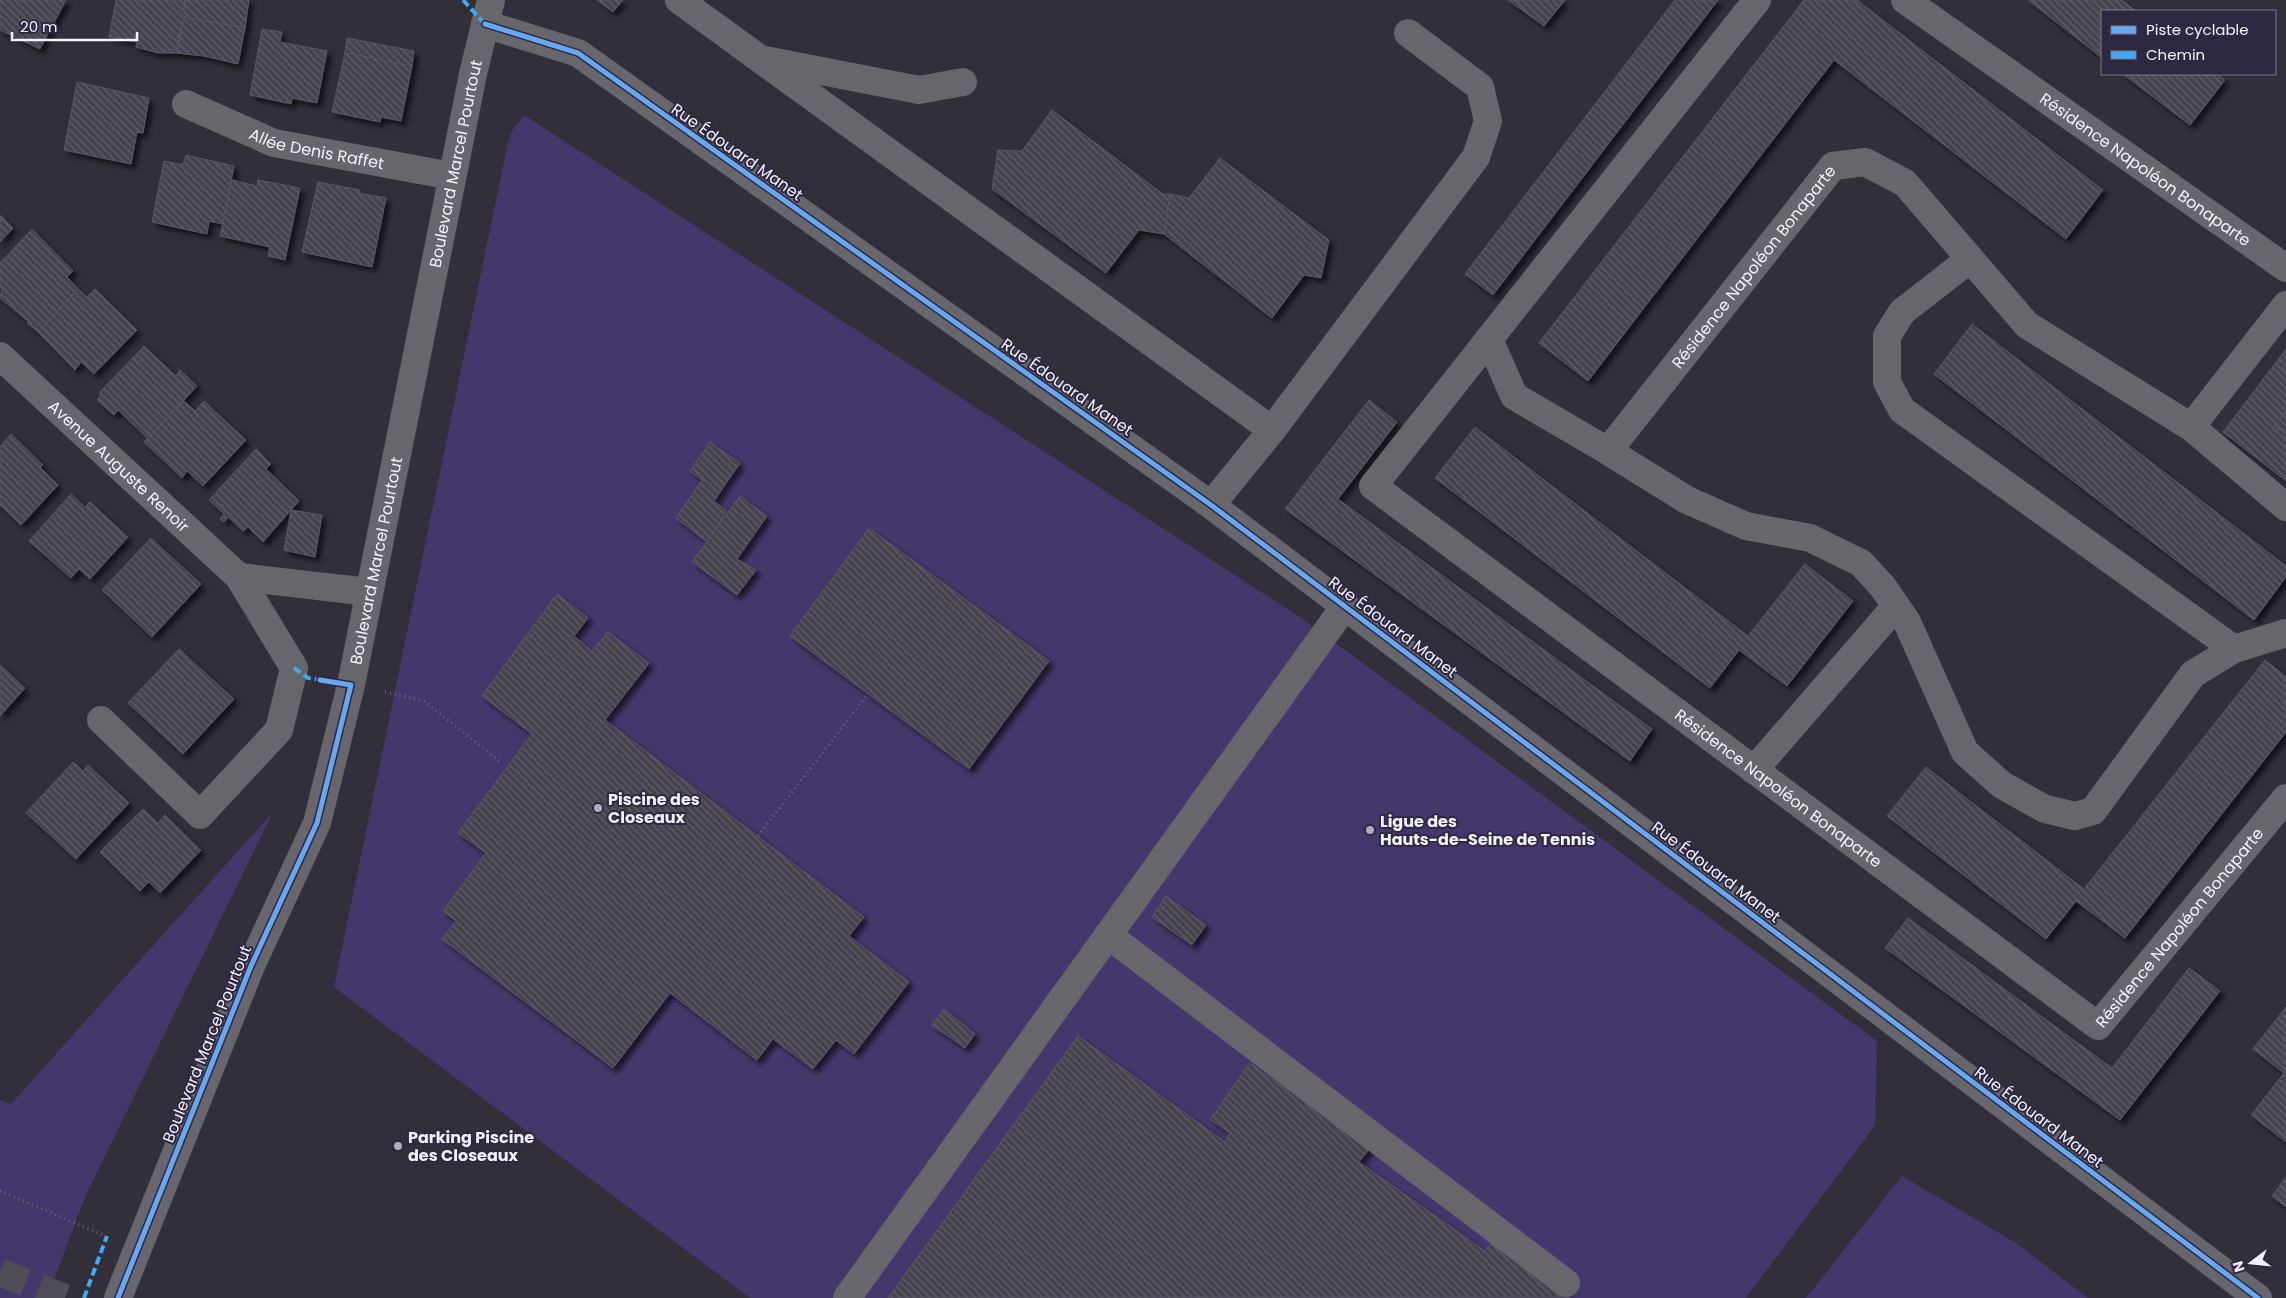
<svg xmlns="http://www.w3.org/2000/svg" width="2286" height="1298" font-family="Poppins,sans-serif">
	<defs>
		<pattern id="building-back-hatch" width="6" height="6" patternUnits="userSpaceOnUse" patternTransform="scale(1.25)"><rect width="6" height="6" fill="#46434e"/><path d="M-1 5l2 2M0 0l6 6M5-1l2 2" fill="none" stroke="#615f69"/></pattern>
		<filter id="shadow"><feDropShadow dx="4.5" dy="4.5" stdDeviation="2.5" flood-color="#0009"/></filter>
	</defs>
	<rect width="100%" height="100%" fill="#322f3b"/>
	<!-- green -->
	<g fill="#45376b">
		<path d="M524,115L1303,619L1877,1041L1875,1126L1746,1298H750L334,987L508,142L513,129Z"/>
		<path d="M273,812L86,1195L47,1298H0V1100L11,1104Z"/>
		<path d="M1902,1176L2016,1243L2088,1298H1806Z"/>
	</g>
	<!-- building -->
	<g fill="url(#building-back-hatch)" stroke="#595762" filter="url(#shadow)">
		<path d="M0,0H66L40,49L0,30Z"/>
		<path d="M116,0H185L177,53H158L136,47L137,42L109,37Z"/>
		<path d="M185,0H249L245,28L184,17Z"/>
		<path d="M597,0H623L613,12Z"/>
		<path d="M1508,0H1565L1544,26Z"/>
		<path d="M1675,0H1718L1493,295L1465,274Z"/>
		<path d="M1804,0H1857L2103,190L2066,239L1834,60L1588,381L1539,343Z"/>
		<path d="M2028,0H2122L2136,11H2102V58Z"/>
		<path d="M184,17L245,28L238,64L204,56L177,53Z"/>
		<path d="M262,29L282,32L280,42L327,51L317,103L292,98L291,104L250,95Z"/>
		<path d="M347,38L414,51L412,66L345,53Z"/>
		<path d="M345,53L412,66L401,121L381,117L380,122L332,112Z"/>
		<path d="M2123,74H2217L2225,80L2190,125Z"/>
		<path d="M77,82L149,98L143,133L137,132L131,164L64,150Z"/>
		<path d="M1052,110L1163,194H1170L1164,234L1139,230L1106,273L992,189L998,150L1022,151Z"/>
		<path d="M186,155L234,166L223,224L209,221L207,234L152,222L164,161L183,165Z"/>
		<path d="M1220,158L1329,240L1321,278L1304,275L1272,318L1164,234L1170,194L1189,198Z"/>
		<path d="M232,180L257,186L258,180L300,188L285,260L268,256L270,247L220,236Z"/>
		<path d="M318,182L360,190L359,193L386,198L372,267L302,252Z"/>
		<path d="M0,215L13,228L0,242Z"/>
		<path d="M32,229L73,271L67,277L78,289L38,332L27,323L29,322L0,298L2,289L0,287V263Z"/>
		<path d="M78,289L87,297L95,289L137,330L94,374L81,362L75,370L38,332Z"/>
		<path d="M1972,324L2286,566V577L2254,620L1934,374Z"/>
		<path d="M144,346L176,376L180,370L197,386L148,439L118,410L114,415L97,400L101,395L99,393Z"/>
		<path d="M2286,349V411L2275,426L2286,434V481L2223,432Z"/>
		<path d="M1369,400L1397,422L1338,499L1652,729L1630,761L1285,509Z"/>
		<path d="M184,401L195,411L204,401L246,440L203,486L187,471L182,478L144,442Z"/>
		<path d="M2286,411V434L2275,426Z"/>
		<path d="M1475,427L1748,636L1805,564L1853,601L1787,686L1739,650L1710,688L1435,478Z"/>
		<path d="M11,434L43,465L40,467L58,485L21,525L0,505V447Z"/>
		<path d="M710,442L740,463L714,501L727,511L707,542L676,518L702,480L690,471Z"/>
		<path d="M256,449L271,464L266,469L299,501L263,542L248,527L243,531L228,517L224,522L220,519L224,514L209,500Z"/>
		<path d="M71,494L85,507L90,502L128,537L90,579L79,569L71,578L29,541Z"/>
		<path d="M740,496L767,516L737,559L756,570L737,595L692,562Z"/>
		<path d="M291,510L322,515L315,557L284,550Z"/>
		<path d="M869,528L1049,661L969,769L790,636Z"/>
		<path d="M151,538L201,584L152,637L102,590Z"/>
		<path d="M557,594L588,618L574,636L592,651L608,632L649,663L605,720L864,917L849,936L909,982L854,1054L836,1040L813,1069L773,1039L757,1060L670,993L613,1068L442,939L456,921L443,911L486,853L458,833L532,734L482,696Z"/>
		<path d="M179,649L234,699L183,754L128,703Z"/>
		<path d="M2265,660L2286,677V732L2125,938L2076,901L2046,939L1887,816L1926,767L2084,889Z"/>
		<path d="M0,665L25,688L0,716Z"/>
		<path d="M73,762L83,771L88,765L129,803L76,859L26,813Z"/>
		<path d="M143,809L158,823L165,815L201,850L160,893L149,882L140,891L100,852Z"/>
		<path d="M1166,896L1206,925L1192,945L1152,917Z"/>
		<path d="M1908,918L2112,1068L2189,968L2220,991L2120,1120L1885,948Z"/>
		<path d="M2286,1007V1142L2251,1115L2284,1073L2253,1049Z"/>
		<path d="M944,1009L975,1034L965,1048L932,1025Z"/>
		<path d="M1078,1036L1225,1142L1230,1133L1210,1119L1250,1063L1370,1148L1359,1162L1485,1251L1492,1241L1570,1297L888,1298Z"/>
		<path d="M2286,1177V1207L2272,1196Z"/>
	</g>
	<g fill="none" stroke-linecap="round" stroke-linejoin="round">
		<!-- highway-tunnel -->
		<path stroke="#4f4c58" stroke-width="28" stroke-dasharray="28 14" stroke-linecap="butt" d="M0,1272L65,1298"/>
		<!-- path -->
		<g stroke="#68666e" stroke-width="3" stroke-dasharray="1 4" stroke-linecap="butt">
			<path d="M385,692L424,701L502,763"/>
			<path d="M758,836L868,694"/>
			<path d="M0,1191L104,1235"/>
		</g>
		<!-- minor -->
		<g stroke="#68666d" stroke-width="28">
			<path d="M679,0L760,59"/>
			<path id="s1" d="M1757,0L1373,486L2098,1026L2286,798"/>
			<path id="s2" d="M1905,0L2286,268"/>
			<path d="M485,24L578,53L1211,505L2258,1298"/>
			<path d="M963,82L919,90L760,59L1272,430L1476,157L1488,121L1480,87L1408,33"/>
			<path id="s3" d="M186,104L274,143L452,176"/>
			<path d="M1970,259L1902,312L1887,336V382L1902,410L2234,649"/>
			<path d="M2286,305L2191,427L2286,507"/>
			<path id="s4" d="M1489,339L1514,396L1608,451L1833,166L1865,162L1905,183L2027,325L2191,427"/>
			<path id="s5" d="M0,356L239,577L369,592"/>
			<path d="M1608,451L1687,500L1746,526L1810,538L1861,563L1883,587L1907,622L1965,752L2002,785L2045,809L2075,816L2093,811L2193,674L2234,649L2286,633"/>
			<path d="M1211,505L1272,430"/>
			<path d="M101,720L200,815L279,730L294,668L239,577"/>
			<path d="M1754,770L1896,606"/>
			<path d="M1108,935L1566,1283"/>
			<path id="s6" d="M118,1298L251,966L317,823L351,685L473,74L491,0"/>
			<path d="M847,1298L1345,606"/>
		</g>
		<!-- quiet -->
		<g stroke="#3fa9f5" stroke-width="4" stroke-dasharray="8 4" stroke-linecap="butt">
			<path d="M463,0L485,24"/>
			<path d="M294,668L308,678L323,680"/>
			<path d="M84,1298L107,1236"/>
		</g>
		<!-- cycleway casing -->
		<g stroke="#2e2941" stroke-width="8">
			<g id="cycleway">
				<path d="M485,24L578,53L1211,505L2258,1298"/>
				<path d="M118,1298L251,966L317,823L351,685L320,680"/>
			</g>
		</g>
		<!-- cycleway -->
		<use href="#cycleway" stroke="#66a8f1" stroke-width="5"/>
	</g>
	<!-- markers -->
	<g fill="#afadba" stroke="#2e2941" stroke-width="2">
		<circle cx="598" cy="808" r="5"/>
		<circle cx="1370" cy="830" r="5"/>
		<circle cx="398" cy="1146" r="5"/>
	</g>
	<g text-anchor="middle" dominant-baseline="central" stroke-width="4" stroke-linejoin="round" paint-order="stroke">
		<!-- street labels -->
		<g font-size="16" fill="#f3f1fe" stroke="#2e2941">
			<text stroke="none"><textPath href="#s3" startOffset="139">Allée Denis Raffet</textPath></text>
			<text transform="translate(737 152) rotate(35)">Rue Édouard Manet</text>
			<text stroke="none"><textPath href="#s6" startOffset="1189">Boulevard Marcel Pourtout</textPath></text>
			<text stroke="none"><textPath href="#s2" startOffset="294">Résidence Napoléon Bonaparte</textPath></text>
			<text stroke="none"><textPath href="#s4" startOffset="406">Résidence Napoléon Bonaparte</textPath></text>
			<text transform="translate(1067 387) rotate(35)">Rue Édouard Manet</text>
			<text stroke="none"><textPath href="#s5" startOffset="162">Avenue Auguste Renoir</textPath></text>
			<text stroke="none"><textPath href="#s6" startOffset="784">Boulevard Marcel Pourtout</textPath></text>
			<text transform="translate(1393 627) rotate(37)">Rue Édouard Manet</text>
			<text stroke="none"><textPath href="#s1" startOffset="1125">Résidence Napoléon Bonaparte</textPath></text>
			<text transform="translate(1716 872) rotate(37)">Rue Édouard Manet</text>
			<text stroke="none"><textPath href="#s1" startOffset="1651">Résidence Napoléon Bonaparte</textPath></text>
			<text transform="translate(207 1044) rotate(-68)">Boulevard Marcel Pourtout</text>
			<text transform="translate(2039 1117) rotate(37)">Rue Édouard Manet</text>
		</g>
		<!-- poi labels -->
		<g font-size="16" font-weight="bold" fill="#f3f1fe" stroke="#2e2941" text-anchor="start">
			<text x="608" y="799">Piscine des<tspan x="608" dy="18">Closeaux</tspan></text>
			<text x="1380" y="821">Ligue des<tspan x="1380" dy="18">Hauts-de-Seine de Tennis</tspan></text>
			<text x="408" y="1137">Parking Piscine<tspan x="408" dy="18">des Closeaux</tspan></text>
		</g>
	</g>
	<!-- legend -->
	<rect x="2101" y="10" width="175" height="65" fill="#2e2941" stroke="#7d798d"/>
	<rect x="2111" y="26" width="25" height="8" fill="#66a8f1" stroke="#7d798d"/>
	<text x="2146" y="35" font-size="15" fill="#f3f1fe">Piste cyclable</text>
	<rect x="2111" y="51" width="25" height="8" fill="#3fa9f5" stroke="#7d798d"/>
	<text x="2146" y="60" font-size="15" fill="#f3f1fe">Chemin</text>
	<!-- north arrow -->
	<g transform="translate(2251 1263) rotate(254)" stroke="#2e2941" stroke-width="4" paint-order="stroke">
	<path d="M0-4L9 19L0 12L-9 19Z" fill="#f3f1fe"/>
	<text y="-8" font-size="14" font-weight="bold" text-anchor="middle" fill="#f3f1fe">N</text>
	</g>
	<!-- scale -->
	<path d="M12 32v8h125v-8" fill="none" stroke="#f3f1fe" stroke-width="2.5"/>
	<text x="20" y="32" font-size="15" fill="#f3f1fe" stroke="#2e2941" stroke-width="4" paint-order="stroke">20 m</text>
</svg>
